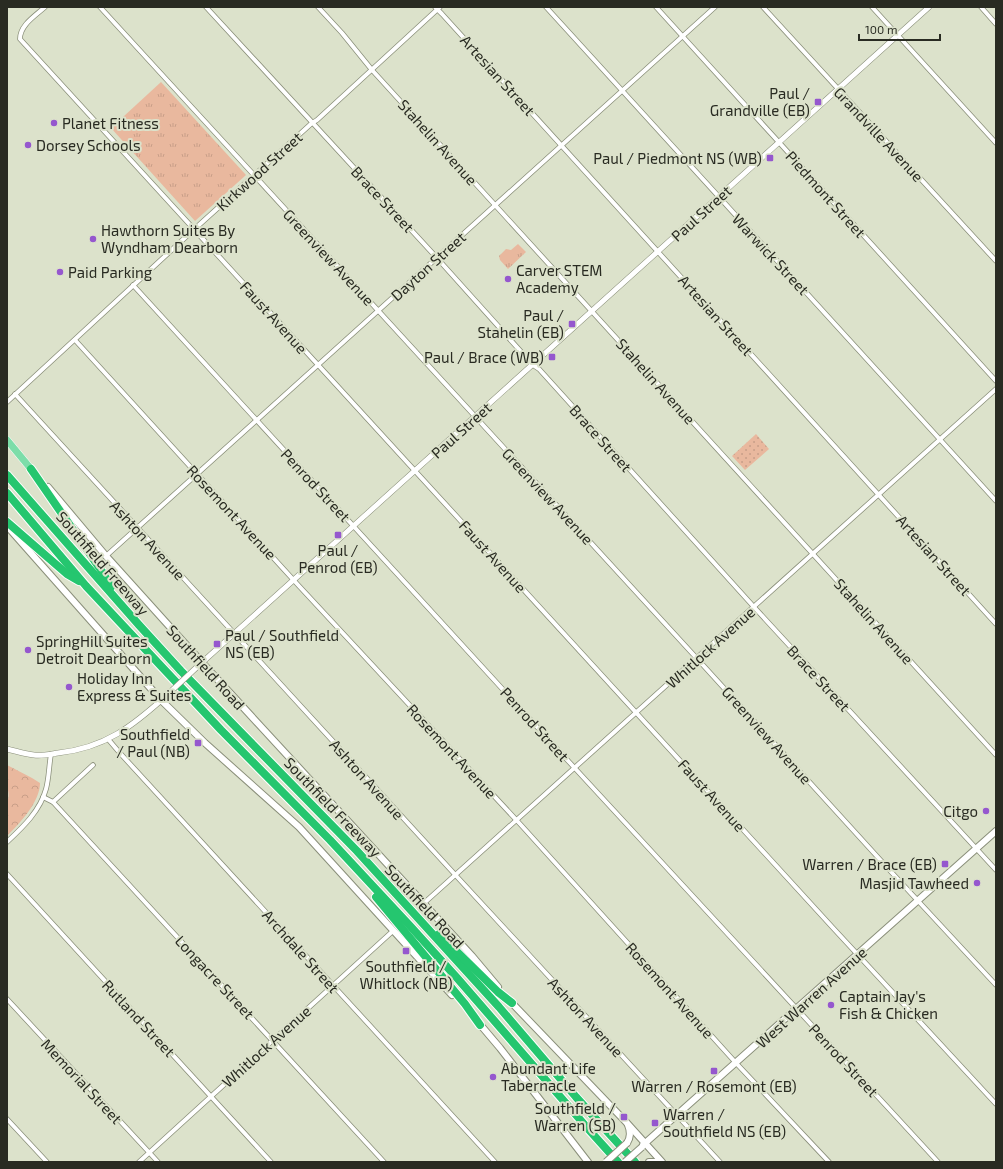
<svg xmlns="http://www.w3.org/2000/svg" width="1003" height="1169" font-family="'Exo 2',sans-serif">
	<defs>
		<pattern id="grass-dots" width="8" height="8" patternUnits="userSpaceOnUse"><rect width="8" height="8" fill="#e9b89e"/><path d="M2 2h.1M6 6h.1" fill="none" stroke="#c89e88" stroke-width="1.8" stroke-linecap="round"/></pattern>
		<pattern id="forest-crowns" width="20" height="18" patternUnits="userSpaceOnUse"><rect width="20" height="18" fill="#e9b89e"/><path d="M2 6a3 3 0 1 1 6 0M12 15a3 3 0 1 1 6 0" fill="none" stroke="#c89e88"/></pattern>
		<pattern id="park-tufts" width="24" height="20" patternUnits="userSpaceOnUse"><rect width="24" height="20" fill="#e9b89e"/><path d="M3 7l-1-3M5 7V3M7 7l1-3M15 17l-1-3M17 17v-4M19 17l1-3" fill="none" stroke="#c89e88"/></pattern>
	</defs>
	<rect width="100%" height="100%" fill="#dce2cb"/>
	<!-- grass -->
	<path fill="url(#grass-dots)" d="M756,434L769,449L745,470L732,456Z"/>
	<!-- forest -->
	<path fill="url(#forest-crowns)" d="M7,765L32,778L40,783C40,802 20,823 7,836V802C10,795 8,792 7,785C6,779 7,771 7,765Z"/>
	<!-- park -->
	<g fill="url(#park-tufts)">
		<path d="M161,82L246,175L195,221L111,128Z"/>
		<path d="M518,244L526,252L508,269L500,260L499,256L506,249L511,250Z"/>
	</g>
	<g fill="none" stroke-linecap="round" stroke-linejoin="round">
		<!-- minor casing -->
		<g stroke="#8a8f7a" stroke-width="5.5">
			<g id="minor">
				<path d="M45,7C35,16 20,25 20,39L834,929L996,1104"/>
				<path d="M100,7L702,664L894,875L996,985"/>
				<path d="M206,7L437,258L533,365L539,369L754,607L996,870"/>
				<path d="M318,7L342,33L372,70L996,755"/>
				<path d="M435,7L442,14L996,624"/>
				<path d="M546,7L996,501"/>
				<path d="M656,7L996,381"/>
				<path d="M763,7L996,261"/>
				<path d="M872,7L996,143"/>
				<path d="M981,7L996,24"/>
				<path d="M133,285L571,764L938,1162"/>
				<path d="M75,340L299,586L521,825L736,1063L829,1162"/>
				<path d="M15,394L460,880L720,1162"/>
				<path d="M7,402L189,234L312,123L317,120L440,7"/>
				<path d="M106,556L715,7"/>
				<path d="M108,739L119,752L495,1162"/>
				<path d="M43,797L53,802L384,1162"/>
				<path d="M53,802L93,765"/>
				<path d="M7,842C23,827 40,811 46,789C49,778 49,765 51,754"/>
				<path d="M7,874L271,1162"/>
				<path d="M423,904L996,389"/>
				<path d="M7,999L158,1162"/>
				<path d="M7,1119L47,1162"/>
				<path d="M139,1162L394,930"/>
			</g>
		</g>
		<!-- tertiary casing -->
		<g stroke="#8a8f7a" stroke-width="6">
			<g id="tertiary">
				<path d="M197,667L929,7"/>
				<path d="M7,749C16,751 25,754 34,755C42,756 51,754 58,753C105,748 133,726 167,695"/>
			</g>
		</g>
		<!-- secondary casing -->
		<g stroke="#8a8f7a" stroke-width="8">
			<g id="secondary">
				<path d="M48,487L106,556L207,668L472,956L498,987"/>
				<path d="M7,526L161,700L205,743L299,827L452,995"/>
				<path d="M509,1000L626,1122L662,1162"/>
				<path d="M478,1022L500,1048L588,1162"/>
				<path d="M627,1143C631,1137 631,1132 628,1125"/>
				<path d="M643,1145L996,831"/>
				<path d="M649,1162H657"/>
			</g>
		</g>
		<!-- primary casing -->
		<g stroke="#fff" stroke-width="8">
			<path id="primary" d="M7,440L31,469"/>
		</g>
		<!-- motorway casing -->
		<g stroke="#fff" stroke-width="10">
			<g id="motorway">
				<path d="M31,469L103,573L111,587"/>
				<path d="M7,475L139,625L181,671L357,851L499,1007L576,1097L635,1162"/>
				<path d="M7,493L86,586L221,730L330,840L411,927L458,979L590,1131L618,1162"/>
				<path d="M7,522L67,574L79,581"/>
				<path d="M376,897L465,1004L480,1025"/>
				<path d="M439,934L498,992L512,1003"/>
			</g>
		</g>
		<!-- minor -->
		<use href="#minor" stroke="#fff" stroke-width="4"/>
		<!-- tertiary -->
		<use href="#tertiary" stroke="#fff" stroke-width="5"/>
		<!-- secondary -->
		<use href="#secondary" stroke="#fff" stroke-width="6"/>
		<!-- primary -->
		<use href="#primary" stroke="#7cdda9" stroke-width="7"/>
		<!-- motorway -->
		<use href="#motorway" stroke="#25c66f" stroke-width="8"/>
		<!-- tertiary-bridge casing -->
		<g stroke="#8a8f7a" stroke-width="6" stroke-linecap="butt">
			<path id="tertiary-bridge" d="M167,695L197,667"/>
		</g>
		<!-- secondary-bridge casing -->
		<g stroke="#8a8f7a" stroke-width="8" stroke-linecap="butt">
			<g id="secondary-bridge">
				<path d="M606,1162L627,1143"/>
				<path d="M625,1162L642,1147"/>
			</g>
		</g>
		<!-- tertiary-bridge -->
		<use href="#tertiary-bridge" stroke="#fff" stroke-width="5"/>
		<!-- secondary-bridge -->
		<use href="#secondary-bridge" stroke="#fff" stroke-width="6"/>
	</g>
	<!-- markers -->
	<g fill="#9557ce" stroke="#dce2cb" stroke-width="1.5">
		<rect x="814" y="98" width="8" height="8" rx="2"/>
		<circle cx="54" cy="123" r="4"/>
		<circle cx="28" cy="145" r="4"/>
		<rect x="766" y="154" width="8" height="8" rx="2"/>
		<circle cx="93" cy="239" r="4"/>
		<circle cx="60" cy="272" r="4"/>
		<circle cx="508" cy="279" r="4"/>
		<rect x="568" y="320" width="8" height="8" rx="2"/>
		<rect x="548" y="353" width="8" height="8" rx="2"/>
		<rect x="334" y="531" width="8" height="8" rx="2"/>
		<rect x="213" y="640" width="8" height="8" rx="2"/>
		<circle cx="28" cy="650" r="4"/>
		<circle cx="69" cy="687" r="4"/>
		<rect x="194" y="739" width="8" height="8" rx="2"/>
		<circle cx="986" cy="811" r="4"/>
		<rect x="941" y="860" width="8" height="8" rx="2"/>
		<circle cx="977" cy="883" r="4"/>
		<rect x="402" y="947" width="8" height="8" rx="2"/>
		<circle cx="831" cy="1005" r="4"/>
		<rect x="710" y="1067" width="8" height="8" rx="2"/>
		<circle cx="493" cy="1077" r="4"/>
		<rect x="620" y="1113" width="8" height="8" rx="2"/>
		<rect x="651" y="1119" width="8" height="8" rx="2"/>
	</g>
	<g text-anchor="middle" dominant-baseline="central" stroke-width="4" stroke-linejoin="round" paint-order="stroke">
		<!-- street labels -->
		<g font-size="15" fill="#292b22" stroke="#dce2cb">
			<text transform="translate(498 75) rotate(48)">Artesian Street</text>
			<text transform="translate(879 134) rotate(47)">Grandville Avenue</text>
			<text transform="translate(438 142) rotate(48)">Stahelin Avenue</text>
			<text transform="translate(259 171) rotate(-42)">Kirkwood Street</text>
			<text transform="translate(826 194) rotate(48)">Piedmont Street</text>
			<text transform="translate(383 199) rotate(47)">Brace Street</text>
			<text transform="translate(701 213) rotate(-42)">Paul Street</text>
			<text transform="translate(771 254) rotate(47)">Warwick Street</text>
			<text transform="translate(329 257) rotate(47)">Greenview Avenue</text>
			<text transform="translate(428 266) rotate(-42)">Dayton Street</text>
			<text transform="translate(716 315) rotate(48)">Artesian Street</text>
			<text transform="translate(274 317) rotate(48)">Faust Avenue</text>
			<text transform="translate(656 381) rotate(48)">Stahelin Avenue</text>
			<text transform="translate(461 430) rotate(-42)">Paul Street</text>
			<text transform="translate(601 438) rotate(48)">Brace Street</text>
			<text transform="translate(316 485) rotate(47)">Penrod Street</text>
			<text transform="translate(548 496) rotate(47)">Greenview Avenue</text>
			<text transform="translate(232 512) rotate(47)">Rosemont Avenue</text>
			<text transform="translate(148 540) rotate(47)">Ashton Avenue</text>
			<text transform="translate(934 555) rotate(48)">Artesian Street</text>
			<text transform="translate(493 556) rotate(48)">Faust Avenue</text>
			<text transform="translate(103 563) rotate(49)">Southfield Freeway</text>
			<text transform="translate(874 621) rotate(48)">Stahelin Avenue</text>
			<text transform="translate(710 647) rotate(-42)">Whitlock Avenue</text>
			<text transform="translate(206 667) rotate(48)">Southfield Road</text>
			<text transform="translate(819 678) rotate(47)">Brace Street</text>
			<text transform="translate(535 724) rotate(48)">Penrod Street</text>
			<text transform="translate(767 735) rotate(48)">Greenview Avenue</text>
			<text transform="translate(452 751) rotate(47)">Rosemont Avenue</text>
			<text transform="translate(367 779) rotate(48)">Ashton Avenue</text>
			<text transform="translate(712 795) rotate(48)">Faust Avenue</text>
			<text transform="translate(333 807) rotate(46)">Southfield Freeway</text>
			<text transform="translate(425 906) rotate(47)">Southfield Road</text>
			<text transform="translate(301 951) rotate(48)">Archdale Street</text>
			<text transform="translate(215 977) rotate(47)">Longacre Street</text>
			<text transform="translate(670 990) rotate(48)">Rosemont Avenue</text>
			<text transform="translate(811 997) rotate(-42)">West Warren Avenue</text>
			<text transform="translate(586 1017) rotate(47)">Ashton Avenue</text>
			<text transform="translate(139 1018) rotate(47)">Rutland Street</text>
			<text transform="translate(266 1046) rotate(-42)">Whitlock Avenue</text>
			<text transform="translate(844 1060) rotate(47)">Penrod Street</text>
			<text transform="translate(82 1081) rotate(47)">Memorial Street</text>
		</g>
		<!-- poi labels -->
		<g font-size="15" fill="#292b22" stroke="#dce2cb" text-anchor="start">
			<text x="810" y="93" text-anchor="end">Paul /<tspan x="810" dy="17">Grandville (EB)</tspan></text>
			<text x="62" y="123">Planet Fitness</text>
			<text x="36" y="145">Dorsey Schools</text>
			<text x="762" y="158" text-anchor="end">Paul / Piedmont NS (WB)</text>
			<text x="101" y="230">Hawthorn Suites By<tspan x="101" dy="17">Wyndham Dearborn</tspan></text>
			<text x="516" y="270">Carver STEM<tspan x="516" dy="17">Academy</tspan></text>
			<text x="68" y="272">Paid Parking</text>
			<text x="564" y="315" text-anchor="end">Paul /<tspan x="564" dy="17">Stahelin (EB)</tspan></text>
			<text x="544" y="357" text-anchor="end">Paul / Brace (WB)</text>
			<text x="338" y="550" text-anchor="middle">Paul /<tspan x="338" dy="17">Penrod (EB)</tspan></text>
			<text x="225" y="635">Paul / Southfield<tspan x="225" dy="17">NS (EB)</tspan></text>
			<text x="36" y="641">SpringHill Suites<tspan x="36" dy="17">Detroit Dearborn</tspan></text>
			<text x="77" y="678">Holiday Inn<tspan x="77" dy="17">Express &amp; Suites</tspan></text>
			<text x="190" y="734" text-anchor="end">Southfield<tspan x="190" dy="17">/ Paul (NB)</tspan></text>
			<text x="978" y="811" text-anchor="end">Citgo</text>
			<text x="937" y="864" text-anchor="end">Warren / Brace (EB)</text>
			<text x="969" y="883" text-anchor="end">Masjid Tawheed</text>
			<text x="406" y="966" text-anchor="middle">Southfield /<tspan x="406" dy="17">Whitlock (NB)</tspan></text>
			<text x="839" y="996">Captain Jay's<tspan x="839" dy="17">Fish &amp; Chicken</tspan></text>
			<text x="501" y="1068">Abundant Life<tspan x="501" dy="17">Tabernacle</tspan></text>
			<text x="714" y="1086" text-anchor="middle">Warren / Rosemont (EB)</text>
			<text x="616" y="1108" text-anchor="end">Southfield /<tspan x="616" dy="17">Warren (SB)</tspan></text>
			<text x="663" y="1114">Warren /<tspan x="663" dy="17">Southfield NS (EB)</tspan></text>
		</g>
	</g>
	<!-- border -->
	<rect width="1003" height="1169" fill="none" stroke="#292b22" stroke-width="16"/>
	<!-- scale -->
	<path d="M859 34v6h81v-6" fill="none" stroke="#292b22" stroke-width="2"/>
	<text x="865" y="34" font-size="12" fill="#292b22" stroke="#dce2cb" stroke-width="3" paint-order="stroke">100 m</text>
</svg>
